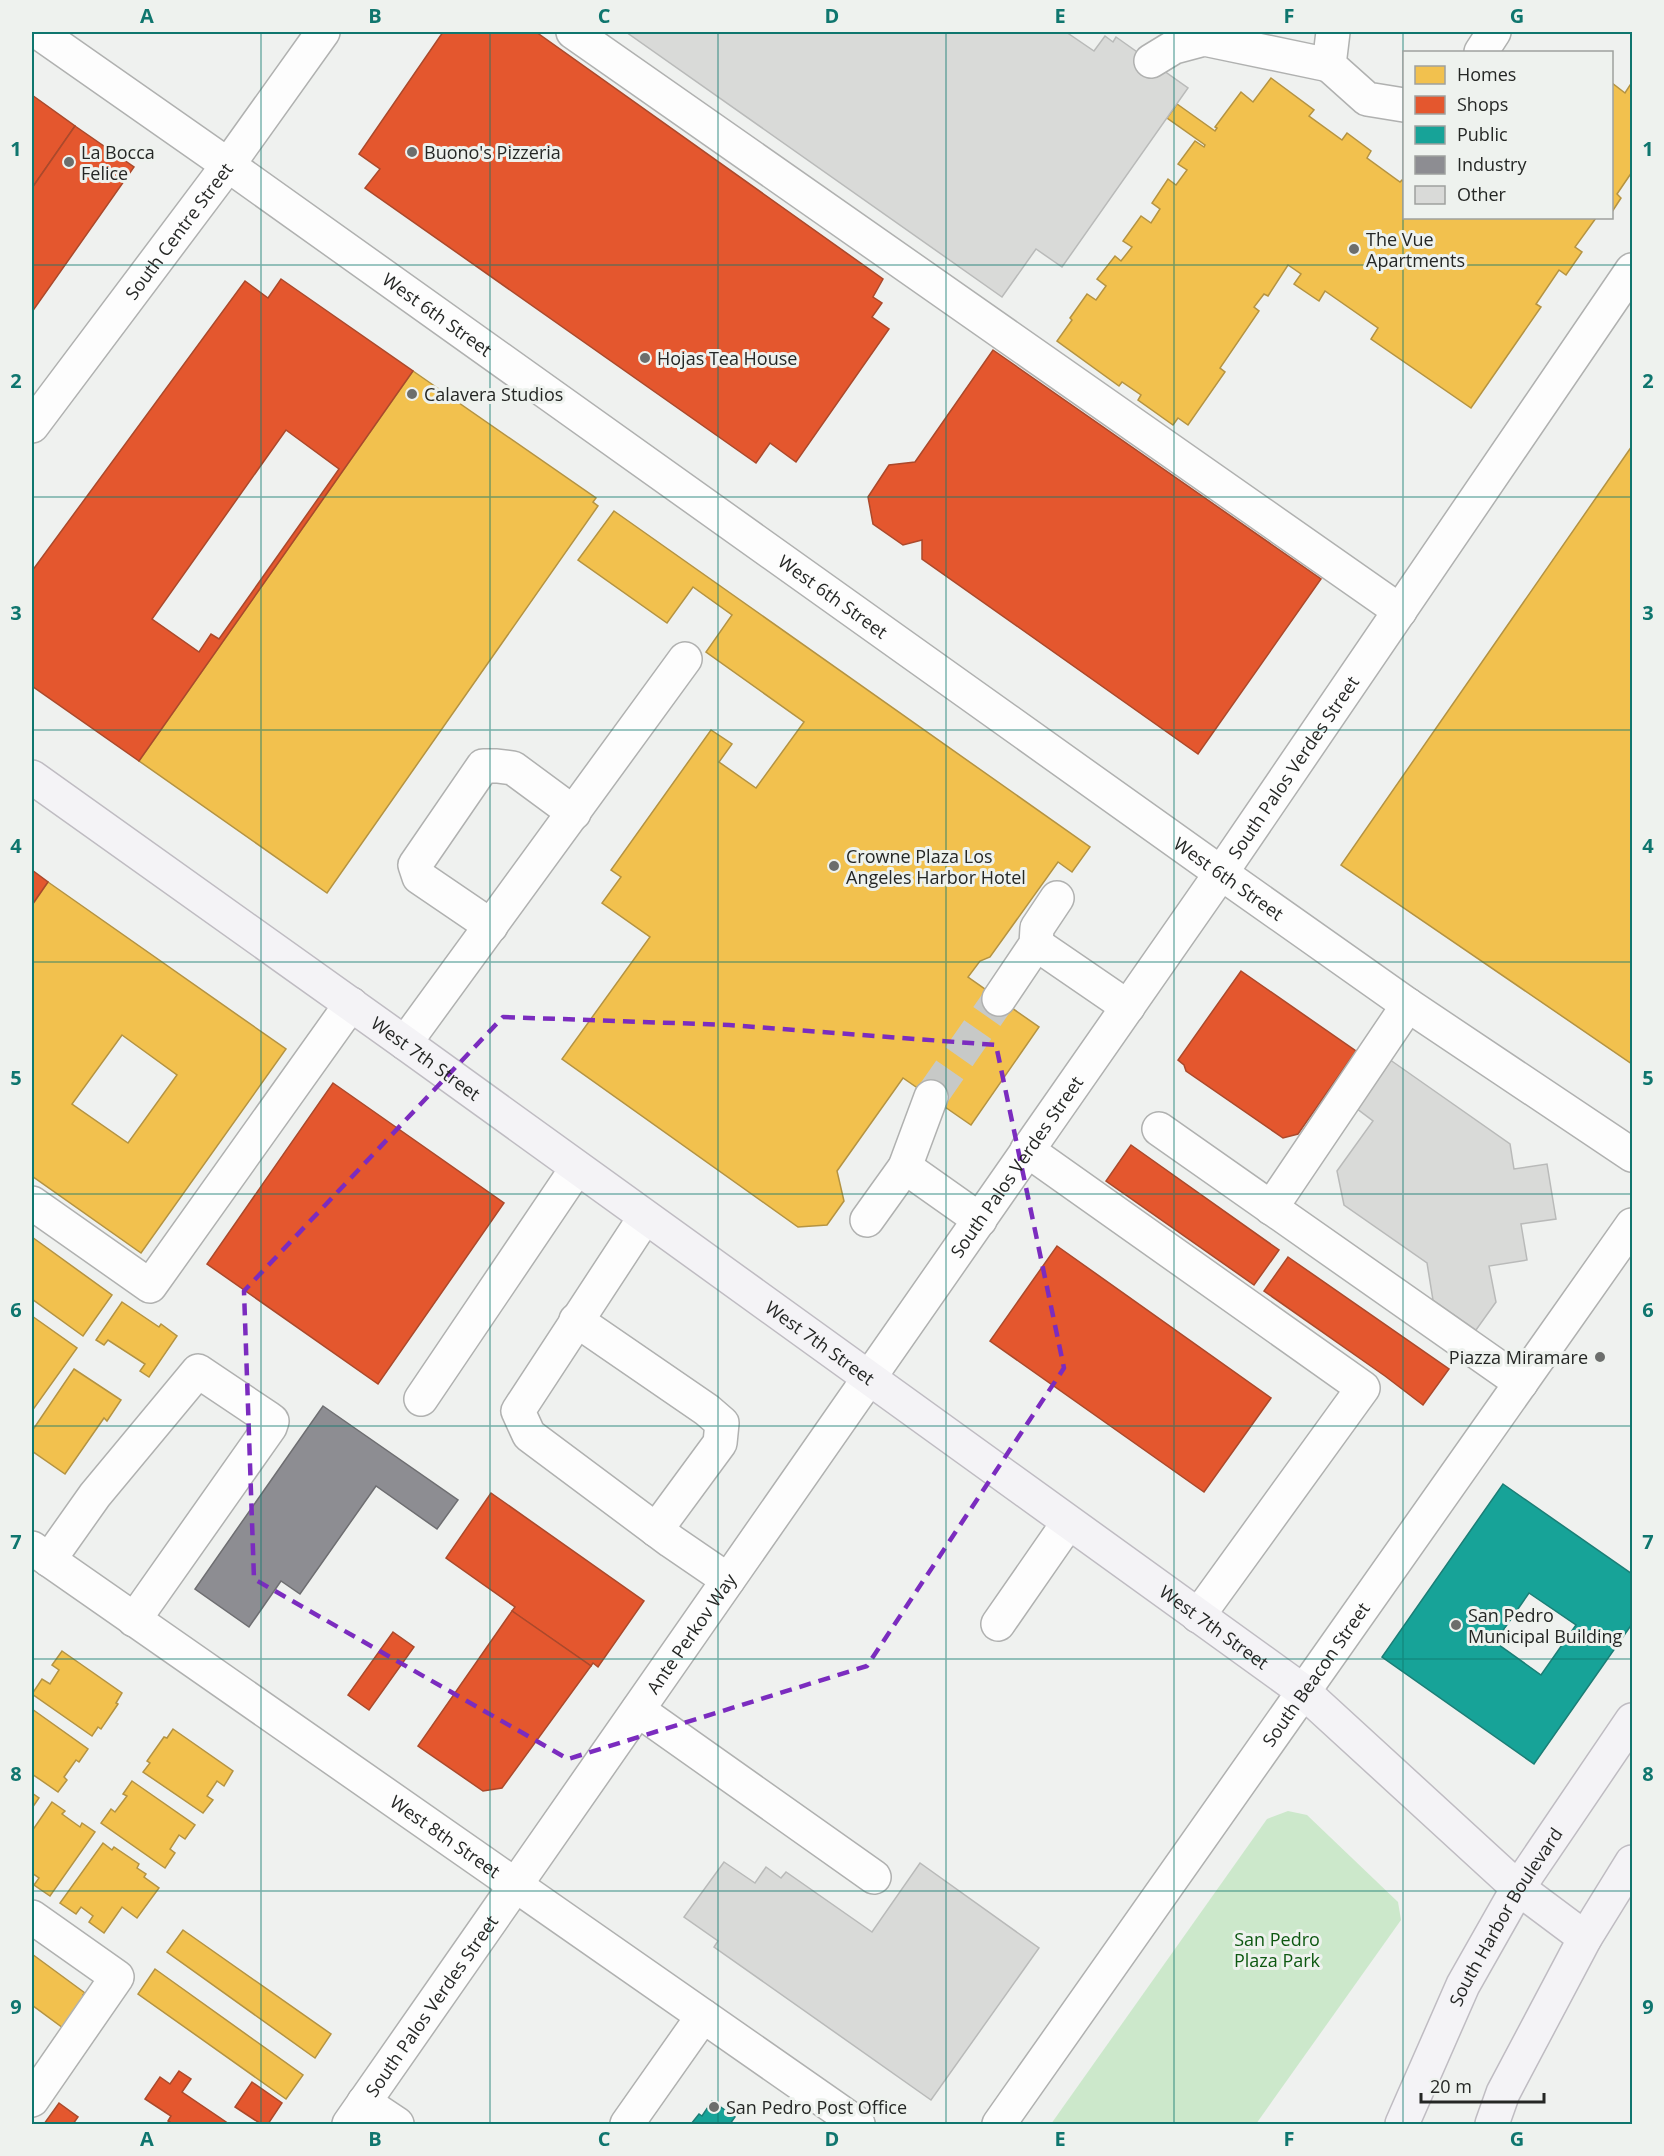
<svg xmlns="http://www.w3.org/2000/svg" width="1664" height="2156" font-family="'Open Sans',sans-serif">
	<rect width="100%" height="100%" fill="#eff1ef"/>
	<!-- green -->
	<path fill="#cce8cb" d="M1288,1811L1307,1815L1398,1902L1401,1920L1256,2124H1051L1267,1819Z"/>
	<!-- homes -->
	<g fill="#f2c14e" stroke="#b49342" stroke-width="1.5" fill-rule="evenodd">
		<path d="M1271,78L1314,110L1309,116L1342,140L1347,133L1371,151L1367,158L1400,182L1402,180L1404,182V218H1596L1575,247L1582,252L1566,275L1559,270L1536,304L1541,307L1471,408L1371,339L1378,328L1325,291L1319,301L1294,284L1301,274L1288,265L1268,296L1264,294L1254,307L1259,311L1220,368L1225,372L1188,425L1178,418L1173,425L1138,400L1141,395L1122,382L1119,386L1057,341L1072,320L1070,318L1087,294L1096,300L1106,286L1097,279L1115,256L1121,261L1132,247L1123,241L1141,216L1151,223L1160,209L1152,203L1168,179L1176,185L1187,170L1178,164L1195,141L1204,147L1205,145L1167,118L1177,104L1215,131L1217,128L1215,127L1241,92L1253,102Z"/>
		<path d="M1632,82V172L1617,194L1621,198L1612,212V83L1625,93Z"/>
		<path d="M413,371L596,498L593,502L598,506L327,893L139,761Z"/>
		<path d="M1632,446V1064L1341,865Z"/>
		<path d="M614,511L1090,847L1072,872L1058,862L990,957L980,961L968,977L1039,1027L971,1125L903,1078L837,1171L844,1201L827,1225L798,1227L562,1059L650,937L602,903L621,877L611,870L711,730L732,744L719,762L756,788L804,722L706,652L732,615L693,587L667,623L578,560Z"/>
		<path d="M48,882L286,1049L141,1253L32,1176V905ZM122,1035L177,1075L128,1143L72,1104Z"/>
		<path d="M32,1237L112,1295L83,1336L32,1299Z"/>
		<path d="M122,1302L159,1327L161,1324L177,1336L149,1377L140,1371L145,1364L108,1340L104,1345L96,1340Z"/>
		<path d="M32,1316L77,1348L32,1411Z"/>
		<path d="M74,1369L121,1400L107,1421L104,1418L65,1474L32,1451V1431Z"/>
		<path d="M62,1651L122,1693L116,1703L118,1704L101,1729L98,1727L92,1736L32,1694L42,1679L50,1684L59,1670L52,1665Z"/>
		<path d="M32,1709L88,1749L79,1762L76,1760L64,1777L67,1780L58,1792L32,1774Z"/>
		<path d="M173,1729L233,1771L224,1786L217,1781L207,1796L213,1800L203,1813L143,1772L150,1763L147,1761L164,1737L167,1738Z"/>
		<path d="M132,1781L195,1825L185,1839L179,1835L170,1849L175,1853L165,1868L101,1823L111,1809L115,1812L127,1796L123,1794Z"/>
		<path d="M32,1793L39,1798L32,1808Z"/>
		<path d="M52,1802L65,1811L62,1814L80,1827L82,1823L95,1832L50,1896L34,1885L39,1878L32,1873V1831Z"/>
		<path d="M103,1843L112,1850L114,1847L139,1864L137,1868L146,1874L144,1877L159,1888L137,1918L122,1907L104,1933L89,1922L93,1916L81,1907L76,1914L60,1903Z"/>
		<path d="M183,1930L331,2034L315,2058L167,1952Z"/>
		<path d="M32,1954L85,1993L83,1995L86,1997L63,2028L32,2005Z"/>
		<path d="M155,1969L303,2075L286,2099L138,1994Z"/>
	</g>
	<!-- shops -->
	<g fill="#e4572e" stroke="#ab492b" stroke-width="1.5" fill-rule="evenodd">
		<path d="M443,32H536L883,279L873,297L882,303L872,317L889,329L796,462L770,443L756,463L365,188L380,169L359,154Z"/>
		<path d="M32,95L75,126L32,188Z"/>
		<path d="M75,126L134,167L32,312V188Z"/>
		<path d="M281,279L413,371L139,761L32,686V571L245,281L268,298ZM286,430L339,469L219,639L211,634L199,652L152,619Z"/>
		<path d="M993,350L1321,579L1198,754L922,559V540L903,545L873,524L868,497L889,465L915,462Z"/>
		<path d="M32,870L48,882L32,905Z"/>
		<path d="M1241,971L1356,1051L1298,1134L1283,1138L1186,1071L1184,1065L1178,1060Z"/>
		<path d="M333,1083L504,1203L378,1384L207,1264Z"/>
		<path d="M1131,1145L1279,1250L1254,1285L1106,1181Z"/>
		<path d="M1057,1246L1271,1398L1204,1492L990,1341Z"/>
		<path d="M1288,1257L1449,1369L1423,1405L1385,1376L1264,1291Z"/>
		<path d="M491,1493L644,1601L598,1667L593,1663L591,1666L512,1611L515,1607L446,1558Z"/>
		<path d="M512,1611L591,1666L502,1788L483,1791L418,1746Z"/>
		<path d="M393,1632L414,1647L369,1710L348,1695Z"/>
		<path d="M179,2071L191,2079L182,2092L229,2124H173L168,2121L171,2116L145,2099L160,2077L170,2084Z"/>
		<path d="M252,2082L282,2103L268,2124H261L235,2107Z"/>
		<path d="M59,2103L78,2117L73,2124H44Z"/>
	</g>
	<!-- public -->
	<g fill="#17a398" stroke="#1b7e76" stroke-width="1.5" fill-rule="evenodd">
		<path d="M1503,1484L1632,1574V1624L1534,1764L1382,1657ZM1529,1593L1576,1625L1541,1675L1495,1642Z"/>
		<path d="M712,2101L735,2117L730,2124H691L699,2114L702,2116Z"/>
	</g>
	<!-- industry -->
	<path fill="#8d8d92" stroke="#6e6e71" stroke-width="1.5" d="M323,1406L458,1500L437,1529L376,1486L300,1594L281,1581L249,1627L195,1589Z"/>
	<!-- building -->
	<g fill="#d9dad8" stroke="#b9bab9" stroke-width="1.5">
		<path d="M626,32H1066L1094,51L1105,36L1113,42L1116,37L1188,88L1062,267L1036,249L1002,297Z"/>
		<path d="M1386,1057L1510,1144L1514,1169L1547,1164L1556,1219L1521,1224L1527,1260L1489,1266L1496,1302L1476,1330L1433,1300L1427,1263L1344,1205L1337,1171L1373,1121L1352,1105Z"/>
		<path d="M724,1862L755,1883L766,1867L781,1878L786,1872L872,1932L920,1863L1039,1948L931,2100L714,1947L718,1941L684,1917Z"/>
	</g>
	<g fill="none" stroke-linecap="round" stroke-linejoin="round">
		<!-- minor-tunnel -->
		<path stroke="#c7c9c7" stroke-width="33" stroke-dasharray="33 16" stroke-linecap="butt" d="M931,1097L999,999"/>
		<!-- minor casing -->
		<g stroke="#b0b1b0" stroke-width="36">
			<g id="minor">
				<path id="s1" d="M38,32L228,165L1221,873L1408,1005L1632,1155"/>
				<path d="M573,32L1400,611"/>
				<path d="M1333,32L1329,65L1367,99L1404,105"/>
				<path d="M1481,52L1494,32"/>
				<path d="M1151,61L1174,47L1204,39L1329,65"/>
				<path id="s2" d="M32,426L228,165L323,32"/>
				<path d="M491,926L419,877L415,865L483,766H497L513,768L574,813"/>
				<path d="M1036,944L1128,1007"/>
				<path d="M999,999L1036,944L1037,928L1057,898"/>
				<path d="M405,1043L685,659"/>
				<path d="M1159,1129L1521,1383"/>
				<path d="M1027,1150L1363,1388L1198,1616"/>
				<path d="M905,1167L980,1220"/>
				<path d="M32,1203L150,1286L351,1004"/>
				<path d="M1271,1208L1408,1005"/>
				<path d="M645,1217L518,1411L529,1435L671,1541L728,1580"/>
				<path d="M867,1220L905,1167L931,1097"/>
				<path d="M576,1320L707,1410L722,1423L720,1443L656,1530"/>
				<path d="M421,1399L577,1168"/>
				<path id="s3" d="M32,1548L858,2124"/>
				<path d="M49,1560L95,1495L198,1371L268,1418L272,1421L270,1427L134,1620"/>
				<path d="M998,1624L1068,1523"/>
				<path d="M638,1710L874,1877"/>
				<path d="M32,1917L117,1977L32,2100"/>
				<path d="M364,2102L397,2124"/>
				<path id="s4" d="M349,2124L1221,873L1632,270"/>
				<path d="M627,2124L703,2016"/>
				<path id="s5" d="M999,2124L1632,1225"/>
			</g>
		</g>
		<!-- major casing -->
		<g stroke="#bfbcc2" stroke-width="36">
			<g id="major">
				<path id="s6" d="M32,777L405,1043L1303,1691L1518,1888L1585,1938"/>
				<path id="s7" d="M1402,2124L1463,1985L1518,1888L1632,1720"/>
				<path d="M1492,2124L1503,2093L1585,1938L1632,1862"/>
			</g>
		</g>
		<!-- minor -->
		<use href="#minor" stroke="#fdfdfd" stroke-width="33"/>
		<!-- major -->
		<use href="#major" stroke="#f4f3f6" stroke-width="33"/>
	</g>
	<!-- marked area -->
	<path fill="none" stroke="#7b2cbf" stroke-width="4.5" stroke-dasharray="12 8" stroke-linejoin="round" d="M503,1017L729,1025L996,1045L1064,1368L867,1666L568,1759L254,1579L244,1291Z"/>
	<!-- grid -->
	<path fill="none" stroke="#0f766e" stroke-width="1.5" stroke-opacity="0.55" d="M261,32V2124M490,32V2124M718,32V2124M946,32V2124M1174,32V2124M1403,32V2124M32,265H1632M32,497H1632M32,730H1632M32,962H1632M32,1194H1632M32,1426H1632M32,1659H1632M32,1891H1632"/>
	<!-- markers -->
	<g fill="#6c6e6c" stroke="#eef2ee" stroke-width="2">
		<circle cx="412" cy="152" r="6"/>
		<circle cx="69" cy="162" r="6"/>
		<circle cx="1354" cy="249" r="6"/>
		<circle cx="645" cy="358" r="6"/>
		<circle cx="412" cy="394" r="6"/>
		<circle cx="834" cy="866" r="6"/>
		<circle cx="1600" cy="1357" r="6"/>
		<circle cx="1456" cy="1625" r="6"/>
		<circle cx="714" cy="2107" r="6"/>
	</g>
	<g text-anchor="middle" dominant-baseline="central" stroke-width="6" stroke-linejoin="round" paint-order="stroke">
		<!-- poi labels -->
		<g font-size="18" fill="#252725" stroke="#eef2ee" text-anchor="start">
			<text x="81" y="152">La Bocca<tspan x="81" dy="21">Felice</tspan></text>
			<text x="424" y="152">Buono's Pizzeria</text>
			<text x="1366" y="239">The Vue<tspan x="1366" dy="21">Apartments</tspan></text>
			<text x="657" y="358">Hojas Tea House</text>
			<text x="424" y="394">Calavera Studios</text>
			<text x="846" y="856">Crowne Plaza Los<tspan x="846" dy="21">Angeles Harbor Hotel</tspan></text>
			<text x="1588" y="1357" text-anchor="end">Piazza Miramare</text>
			<text x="1468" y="1615">San Pedro<tspan x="1468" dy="21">Municipal Building</tspan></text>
			<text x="726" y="2107">San Pedro Post Office</text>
		</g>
		<!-- street labels -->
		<g font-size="18" fill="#252725" stroke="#eef2ee">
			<text stroke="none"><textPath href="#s2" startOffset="244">South Centre Street</textPath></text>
			<text stroke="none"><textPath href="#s1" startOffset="489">West 6th Street</textPath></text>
			<text stroke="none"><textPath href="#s1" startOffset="975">West 6th Street</textPath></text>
			<text stroke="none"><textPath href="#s4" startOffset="1653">South Palos Verdes Street</textPath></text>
			<text stroke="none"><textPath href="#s1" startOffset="1461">West 6th Street</textPath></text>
			<text stroke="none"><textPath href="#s6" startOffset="484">West 7th Street</textPath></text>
			<text stroke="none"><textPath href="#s4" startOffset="1167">South Palos Verdes Street</textPath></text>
			<text stroke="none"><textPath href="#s6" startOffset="970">West 7th Street</textPath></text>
			<text stroke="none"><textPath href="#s6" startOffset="1456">West 7th Street</textPath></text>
			<text stroke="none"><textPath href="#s4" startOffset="598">Ante Perkov Way</textPath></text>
			<text stroke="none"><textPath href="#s5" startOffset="550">South Beacon Street</textPath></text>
			<text stroke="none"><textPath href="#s3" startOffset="504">West 8th Street</textPath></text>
			<text stroke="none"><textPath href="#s7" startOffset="232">South Harbor Boulevard</textPath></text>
			<text stroke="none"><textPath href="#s4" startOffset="144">South Palos Verdes Street</textPath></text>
		</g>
		<!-- park labels -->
		<g font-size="18" fill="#0d5811" stroke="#eef2ee">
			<text x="1277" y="1939">San Pedro<tspan x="1277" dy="21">Plaza Park</tspan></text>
		</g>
	</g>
	<!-- border -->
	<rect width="1664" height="2156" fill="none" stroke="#eef2ee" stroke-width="66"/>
	<!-- legend -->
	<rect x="1403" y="51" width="210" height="168" fill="#eef2ee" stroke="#9ea19e" stroke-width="1.5"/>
	<rect x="1415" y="66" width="30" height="18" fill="#f2c14e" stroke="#9ea19e" stroke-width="1.5"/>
	<text x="1457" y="81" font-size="18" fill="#252725">Homes</text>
	<rect x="1415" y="96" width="30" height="18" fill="#e4572e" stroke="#9ea19e" stroke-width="1.5"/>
	<text x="1457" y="111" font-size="18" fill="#252725">Shops</text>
	<rect x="1415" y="126" width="30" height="18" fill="#17a398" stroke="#9ea19e" stroke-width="1.5"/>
	<text x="1457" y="141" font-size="18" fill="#252725">Public</text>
	<rect x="1415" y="156" width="30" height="18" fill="#8d8d92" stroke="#9ea19e" stroke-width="1.5"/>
	<text x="1457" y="171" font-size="18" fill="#252725">Industry</text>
	<rect x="1415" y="186" width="30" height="18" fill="#d9dad8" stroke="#9ea19e" stroke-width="1.5"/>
	<text x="1457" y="201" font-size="18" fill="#252725">Other</text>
	<!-- scale -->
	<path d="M1421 2093v9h123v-9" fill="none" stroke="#252725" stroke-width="3"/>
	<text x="1430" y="2093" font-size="18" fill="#252725" stroke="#eef2ee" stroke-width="4.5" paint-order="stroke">20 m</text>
	<rect x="33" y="33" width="1598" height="2090" fill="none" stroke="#0f766e" stroke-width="2"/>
	<g font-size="20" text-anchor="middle" font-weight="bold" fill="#0f766e">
		<text x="147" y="23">A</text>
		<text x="375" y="23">B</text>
		<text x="604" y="23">C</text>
		<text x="832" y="23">D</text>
		<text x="1060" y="23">E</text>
		<text x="1289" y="23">F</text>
		<text x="1517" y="23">G</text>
		<text x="16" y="156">1</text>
		<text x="1648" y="156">1</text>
		<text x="16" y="388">2</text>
		<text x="1648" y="388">2</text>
		<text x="16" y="620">3</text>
		<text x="1648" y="620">3</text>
		<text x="16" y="853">4</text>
		<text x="1648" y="853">4</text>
		<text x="16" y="1085">5</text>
		<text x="1648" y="1085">5</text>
		<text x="16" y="1317">6</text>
		<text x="1648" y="1317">6</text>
		<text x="16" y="1549">7</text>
		<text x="1648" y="1549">7</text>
		<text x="16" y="1781">8</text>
		<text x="1648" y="1781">8</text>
		<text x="16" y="2014">9</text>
		<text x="1648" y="2014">9</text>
		<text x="147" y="2146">A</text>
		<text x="375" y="2146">B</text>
		<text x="604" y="2146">C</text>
		<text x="832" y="2146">D</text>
		<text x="1060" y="2146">E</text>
		<text x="1289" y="2146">F</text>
		<text x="1517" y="2146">G</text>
	</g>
</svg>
